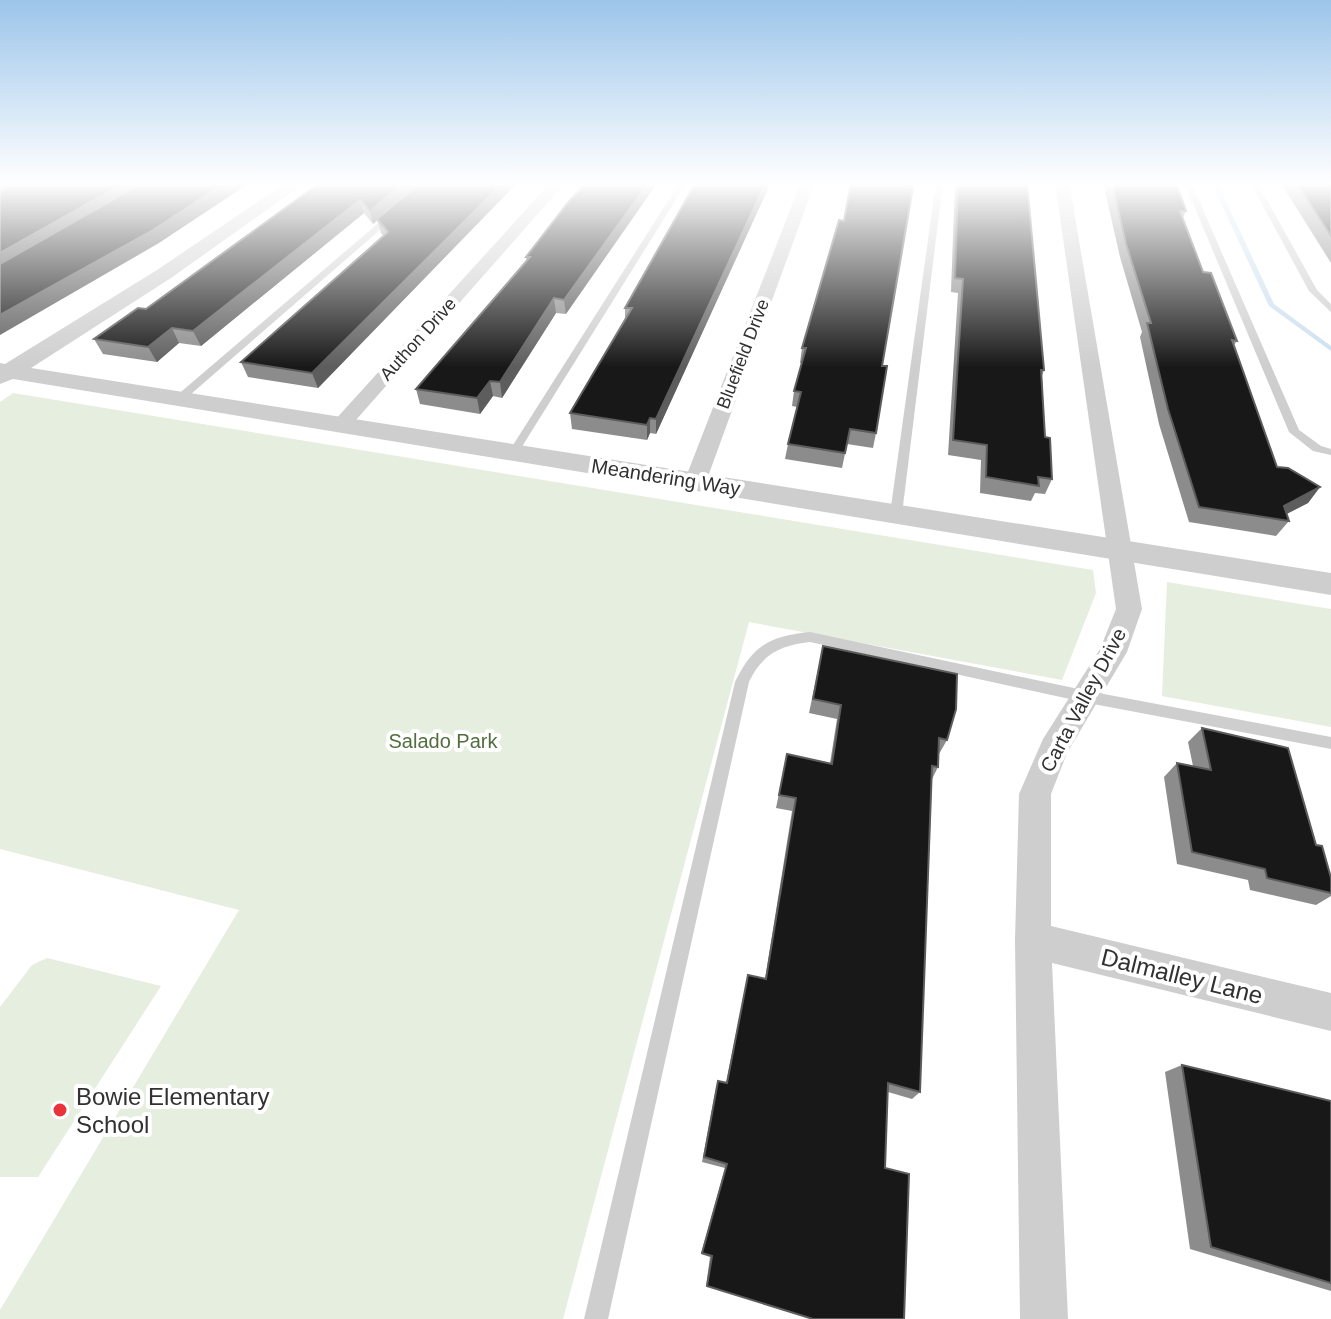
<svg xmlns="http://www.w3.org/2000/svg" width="1331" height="1319" font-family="Helvetica,sans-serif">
	<rect width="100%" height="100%" fill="#fff"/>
	<!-- green -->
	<g fill="#e6eedf">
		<path d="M13,393L1093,570L1096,593L1062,680L749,622L563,1319H0V1310L239,910L0,849V402Z"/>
		<path d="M1167,582L1331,609V727L1162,696Z"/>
		<path d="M47,958L161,986L38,1177H0V1007L32,965Z"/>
	</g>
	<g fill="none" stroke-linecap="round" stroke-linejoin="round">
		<!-- stream -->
		<path fill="#cbdfee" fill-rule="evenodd" d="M1211,182H1217L1274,304L1331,346V351L1269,306Z"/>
		<!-- service -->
		<g fill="#cecece" fill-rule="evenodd">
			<path d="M680,182H687L518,453L513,456L509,455L508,453Z"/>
			<path d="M936,182H943L902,514L896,518L890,514Z"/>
			<path d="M1184,182H1191L1299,430L1321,446L1331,449V455L1313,451L1289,432Z"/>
			<path d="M1250,182H1257L1317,290L1331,304V312L1309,291Z"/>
			<path d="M389,214L396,216L183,401H175V397Z"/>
			<path d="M810,632L1088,691L1331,737V749L1088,703L810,642C781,645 762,654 749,682L608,1319H584L735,682C753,645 770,636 810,632Z"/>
		</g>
		<!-- minor -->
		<g fill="#cecece" fill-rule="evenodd">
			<path d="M551,182H566L348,429H334L330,425L334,421Z"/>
			<path d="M801,182H815L706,482L703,487H687L684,482Z"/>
			<path d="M1055,182H1069L1142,609L1127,652L1067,753L1051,794V926L1331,993V1031L1052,963L1068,1319H1020L1015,940L1019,794L1043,739L1100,649L1116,609Z"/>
		</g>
		<!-- tertiary -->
		<path fill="#cecece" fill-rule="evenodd" d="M287,182H306L171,278L31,368L1331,573V595L13,379L0,384V363L5,364L157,270Z"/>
	</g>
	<!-- wall -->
	<g fill="#8c8c8c">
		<path d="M321,182H518L318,388L248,377L241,362L384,236L381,233L377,220L373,224L364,213L201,346L179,343L157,362L103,354L94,339L146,309Z"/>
		<path d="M696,182H771L656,434L650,433L647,440L572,429L570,413L625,320V308Z"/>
		<path d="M955,182H1027L1044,370L1042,376L1045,437L1052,479L1045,494L1035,493L1031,501L980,493L981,460L948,455L958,293L951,292Z"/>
		<path d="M1103,182H1176L1186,211L1183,218L1203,272L1237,341L1234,345L1277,467L1320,487L1308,503L1286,514L1289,521L1276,536L1189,522L1159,424L1140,337L1142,332L1120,257Z"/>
		<path d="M1281,182H1331V263L1284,188Z"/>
		<path d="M570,200L566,314L556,313L502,398L493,396L480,414L420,404L416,389L526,261V257Z"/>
		<path d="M802,348L882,366L876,433L873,448L847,444L842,468L785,459L788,444L797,407L792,406L794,391L802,363H800Z"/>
		<path d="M823,646L947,740L939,754L938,767L932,779L920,1092L912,1099L888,1092L812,1319L706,1286L710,1257L701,1254L725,1168L702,1162L716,1088L726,1083L748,975L765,979L792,811L776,808L787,754L830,763L837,719L809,713Z"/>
		<path d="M1202,728L1316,845L1331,878V896L1316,905L1250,890L1248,880L1177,864L1164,777L1177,763L1193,766L1188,742Z"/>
		<path d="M1182,1065L1331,1101V1291L1190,1249L1165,1072Z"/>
	</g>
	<!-- shaded-wall -->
	<g fill="#5d5d5d">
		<path d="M0,182H20L0,192Z"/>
		<path d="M126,182H155L0,273V253Z"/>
		<path d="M226,182H251L159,243L0,335V315Z"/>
		<path d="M404,182H422L373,224L370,211Z"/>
		<path d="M504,182H518L318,388L312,373Z"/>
		<path d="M649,182H658L566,314L564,300Z"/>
		<path d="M766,182H771L656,434V419Z"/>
		<path d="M360,200L364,213L201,346L193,331Z"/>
		<path d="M554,298L556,313L502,398L500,382Z"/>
		<path d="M172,328L179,343L157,362L148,347Z"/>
		<path d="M490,381L493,396L480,414L477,398Z"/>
		<path d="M650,418V433L647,440V425Z"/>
		<path d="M1320,487L1308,503L1277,519L1284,506Z"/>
	</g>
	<!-- building -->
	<g fill="#181818" stroke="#5d5d5d" stroke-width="2">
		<path d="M18,182H126L0,253V191Z"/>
		<path d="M144,182H226L153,230L0,315V264Z"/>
		<path d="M321,182H404L370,211L360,200L193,331L172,328L148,347L94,339L138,308L146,309Z"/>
		<path d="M421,182H504L312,373L241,362L388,232L377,219Z"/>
		<path d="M587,182H649L564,300L554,298L500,382L490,381L477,398L416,389L530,257H526L570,200Z"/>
		<path d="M696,182H766L656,419L650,418L647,425L570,413L632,308H625Z"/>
		<path d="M851,182H914L882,366H887L876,433L850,429L845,453L788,444L801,392L794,391L806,348H802L839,220L844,221Z"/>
		<path d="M958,182H1027L1044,370H1041L1045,437L1050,438L1052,479L1038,477L1039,486L986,477L987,445L953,440L963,279L955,278Z"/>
		<path d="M1112,182H1176L1186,211H1180L1203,272L1211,273L1237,341L1232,340L1277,467L1288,468L1320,487L1284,506L1289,521L1199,507L1168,409L1147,323H1151L1126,244Z"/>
		<path d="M1296,182H1331V236Z"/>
		<path d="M823,646L957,674L956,709L947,740L939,738L938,767L932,766L920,1092L888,1083L885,1168L909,1174L904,1319H813L707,1286L712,1256L702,1253L727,1164L704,1157L718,1081L727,1083L748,975L766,979L796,798L779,795L787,754L832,764L841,705L813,699Z"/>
		<path d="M1202,728L1288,748L1316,845L1322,846L1331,878V893L1267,878L1265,869L1192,852L1177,763L1211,770Z"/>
		<path d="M1182,1065L1331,1101V1283L1211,1247Z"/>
	</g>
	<!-- sky -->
	<linearGradient id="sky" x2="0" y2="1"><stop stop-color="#9cc5ea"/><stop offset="0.5" stop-color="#fff"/><stop offset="1" stop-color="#fff" stop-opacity="0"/></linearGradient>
	<rect width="1331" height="367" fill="url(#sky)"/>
	<!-- markers -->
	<circle fill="#e93239" stroke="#fff" stroke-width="3" cx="60" cy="1110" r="8"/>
	<g text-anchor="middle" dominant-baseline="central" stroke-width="8" stroke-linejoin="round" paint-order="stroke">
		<!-- far-street labels -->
		<g font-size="18" fill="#313131" stroke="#fff">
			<text transform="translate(418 339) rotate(-48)">Authon Drive</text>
			<text transform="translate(743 354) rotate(-69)">Bluefield Drive</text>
		</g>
		<!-- street labels -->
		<g font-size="20" fill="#313131" stroke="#fff">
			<text transform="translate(666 477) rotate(9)">Meandering Way</text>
			<text transform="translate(1083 700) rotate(-62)">Carta Valley Drive</text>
		</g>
		<!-- park labels -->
		<g font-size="20" fill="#526e3d" stroke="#fff">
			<text x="443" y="741">Salado Park</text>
		</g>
		<!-- near-street labels -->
		<g font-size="24" fill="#313131" stroke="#fff">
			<text transform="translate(1182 976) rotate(14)">Dalmalley Lane</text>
		</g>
		<!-- near-poi labels -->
		<g font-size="24" fill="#313131" stroke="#fff" text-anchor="start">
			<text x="76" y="1096">Bowie Elementary<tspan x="76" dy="28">School</tspan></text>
		</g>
	</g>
</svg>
